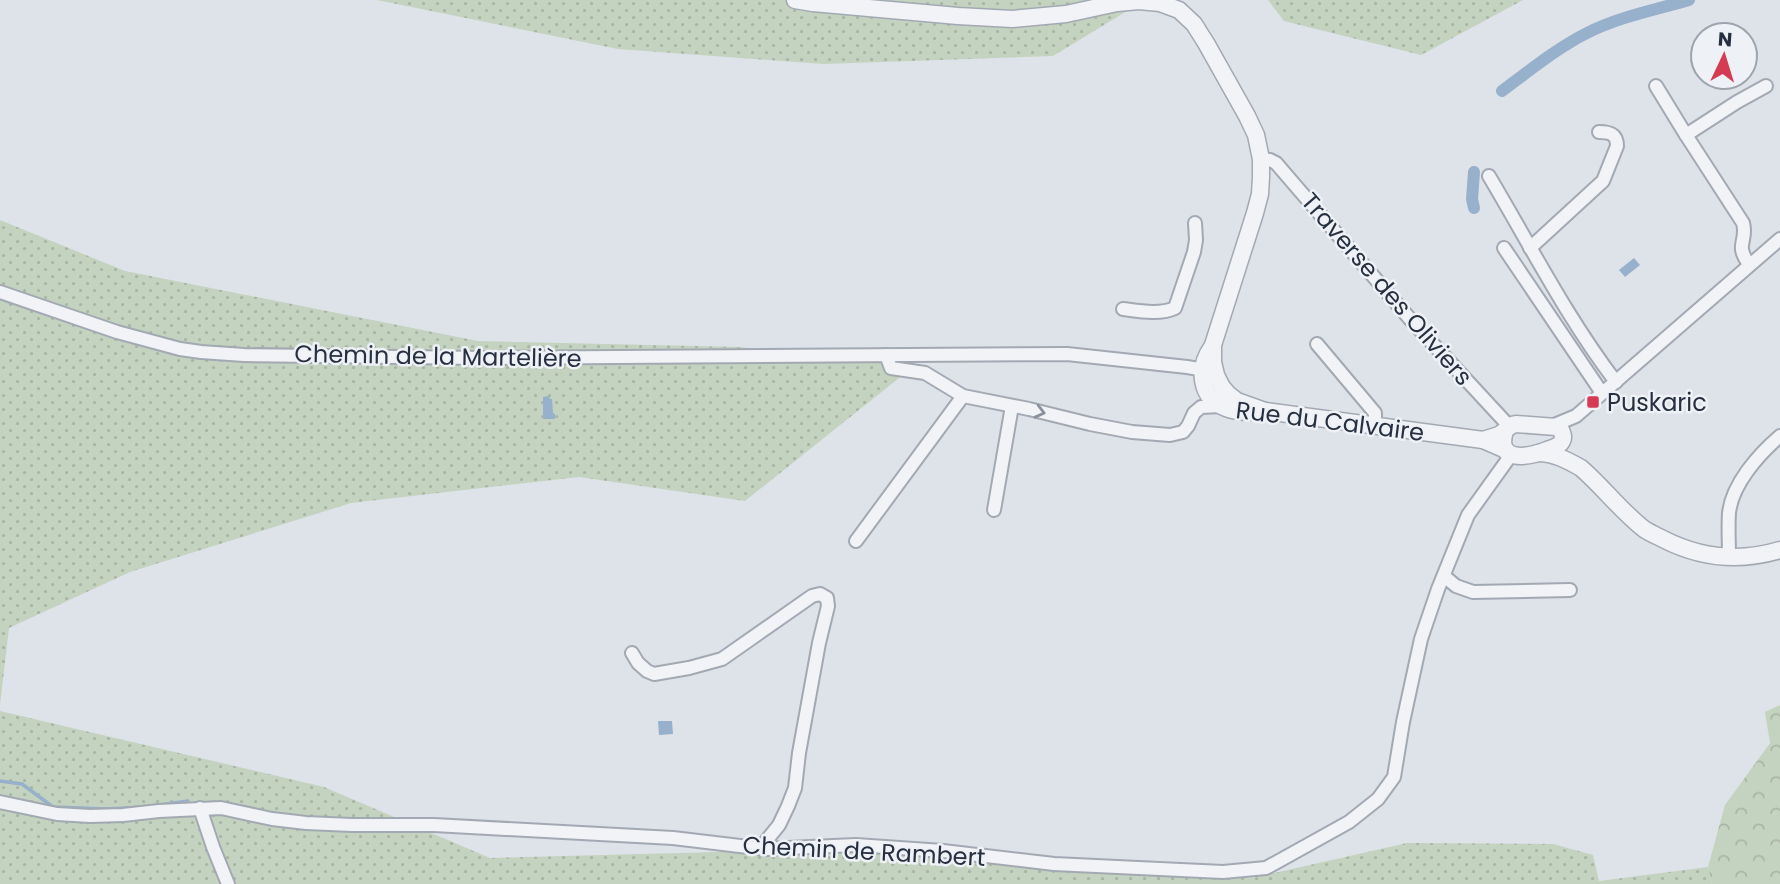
<svg xmlns="http://www.w3.org/2000/svg" width="1780" height="884" font-family="Poppins,sans-serif">
	<defs>
		<pattern id="grass-dots" width="8" height="8" patternUnits="userSpaceOnUse" patternTransform="scale(1.75)"><rect width="8" height="8" fill="#c4d3bf"/><path d="M2 2h.1M6 6h.1" fill="none" stroke="#a8b5a5" stroke-width="1.8" stroke-linecap="round"/></pattern>
		<pattern id="forest-crowns" width="20" height="18" patternUnits="userSpaceOnUse" patternTransform="scale(1.75)"><rect width="20" height="18" fill="#c4d3bf"/><path d="M2 6a3 3 0 1 1 6 0M12 15a3 3 0 1 1 6 0" fill="none" stroke="#a8b5a5"/></pattern>
	</defs>
	<rect width="100%" height="100%" fill="#dee2e9"/>
	<!-- grass -->
	<g fill="url(#grass-dots)">
		<path d="M377,0H1145L1053,56L824,64L618,49Z"/>
		<path d="M1268,0H1523L1421,55L1284,21Z"/>
		<path d="M0,220L125,271L478,341L739,347L914,366L745,501L579,477L351,503L130,572L9,628L0,705Z"/>
		<path d="M0,711L324,787L490,858L830,849L1188,877L1252,878L1407,843L1553,844L1593,855L1599,881L1708,867L1712,884H0Z"/>
	</g>
	<!-- forest -->
	<path fill="url(#forest-crowns)" d="M1780,705V884H1712L1708,867L1725,805L1770,743L1765,712Z"/>
	<!-- water -->
	<g fill="#97b0cb">
		<path d="M1634,258L1640,265L1625,277L1619,270Z"/>
		<path d="M549,396L550,399H552L553,413L555,414V419H543V397Z"/>
		<path d="M658,721H672L673,734L659,735Z"/>
	</g>
	<g fill="none" stroke-linecap="round" stroke-linejoin="round">
		<!-- stream -->
		<g stroke="#97b0cb" stroke-width="3.5">
			<path d="M0,781L22,784L53,807L107,809L144,807"/>
			<path d="M152,806L188,801"/>
		</g>
		<!-- canal -->
		<g stroke="#97b0cb" stroke-width="12">
			<path d="M1502,91C1529,71 1557,48 1587,33C1618,17 1655,10 1689,0"/>
			<path d="M1474,172L1472,199L1474,208"/>
		</g>
		<!-- minor casing -->
		<g stroke="#a3a9b3" stroke-width="16">
			<g id="minor">
				<path d="M1656,86L1686,135L1743,223C1748,242 1734,244 1749,264"/>
				<path d="M1686,135L1737,102L1766,86"/>
				<path d="M1261,159L1270,160L1276,163L1410,319L1509,426"/>
				<path d="M1489,176C1530,245 1567,318 1616,382"/>
				<path d="M1504,248L1602,393"/>
				<path d="M1530,248L1603,181L1617,146C1617,134 1610,132 1599,132"/>
				<path d="M0,292L117,332L180,349L201,352L244,355L483,358L1067,354L1187,367L1211,371"/>
				<path d="M1123,309C1139,311 1160,315 1175,308L1194,252L1196,240L1195,223"/>
				<path d="M1317,344L1375,413V426"/>
				<path d="M886,355L891,368L925,373L963,396L1029,409L1090,424L1132,432L1170,435L1183,432L1188,426L1194,413L1201,407L1221,406"/>
				<path d="M1552,426L1576,416L1780,239"/>
				<path d="M994,510L1012,406"/>
				<path d="M856,541L963,396"/>
				<path d="M1729,557C1729,543 1728,527 1729,513C1732,484 1759,454 1780,436"/>
				<path d="M1444,576L1456,586L1473,592L1570,590"/>
				<path d="M632,653L638,663L647,671L654,674L689,668L722,659L812,596L820,594L827,598L828,606L819,643L799,753L795,788L788,806L779,825L766,841L765,849"/>
				<path d="M0,802L57,814L90,816L123,815L159,811L221,808L272,819L306,823L352,825H434L673,838L765,849L856,845L943,851L1054,864L1223,872L1266,868L1349,822L1378,799L1394,777L1403,722L1421,639L1438,589L1468,515L1511,455"/>
				<path d="M200,808L213,847L228,884"/>
			</g>
		</g>
		<!-- tertiary casing -->
		<g stroke="#a3a9b3" stroke-width="19">
			<g id="tertiary">
				<path d="M795,0L813,3L958,16L1012,19L1066,14L1117,3L1139,1L1160,3L1179,10L1194,24L1206,43L1247,116L1256,135L1261,159V177L1260,194L1255,213L1213,345V362L1216,375L1222,387L1228,394L1237,401L1265,411"/>
				<path d="M1212,347C1197,368 1199,398 1226,408C1239,413 1253,412 1265,411L1483,440L1506,450"/>
				<path d="M1483,440L1499,435L1512,425L1516,424L1556,427L1561,430C1563,435 1564,437 1562,441C1559,447 1552,448 1547,450C1529,457 1495,464 1505,431"/>
				<path d="M1538,453C1554,453 1567,460 1581,468C1603,487 1621,511 1644,529C1650,533 1657,536 1663,539C1700,558 1740,562 1780,550"/>
			</g>
		</g>
		<!-- minor -->
		<use href="#minor" stroke="#f1f3f7" stroke-width="12"/>
		<!-- tertiary -->
		<use href="#tertiary" stroke="#f1f3f7" stroke-width="16"/>
	</g>
	<!-- one-way arrows -->
	<defs><path id="oneway-chevron" d="M-2-3.5L2.5 0L-2 3.5" fill="none" stroke-width="1.6" stroke-linecap="round" stroke-linejoin="round" transform="scale(1.75)"/></defs>
	<use stroke="#8c929c" href="#oneway-chevron" transform="translate(1040 412) rotate(14)"/>
	<!-- markers -->
	<rect fill="#d53c53" stroke="#eef1f6" stroke-width="2.5" x="1586" y="395" width="14" height="14" rx="3.5"/>
	<g text-anchor="middle" dominant-baseline="central" stroke-width="5" stroke-linejoin="round" paint-order="stroke">
		<!-- street labels -->
		<g font-size="24" fill="#273040" stroke="#eef1f6">
			<text transform="translate(1387 289) rotate(49)">Traverse des Oliviers</text>
			<text transform="translate(438 356) rotate(1)">Chemin de la Martelière</text>
			<text transform="translate(1330 421) rotate(7)">Rue du Calvaire</text>
			<text transform="translate(864 851) rotate(3)">Chemin de Rambert</text>
		</g>
		<!-- poi labels -->
		<g font-size="24" fill="#273040" stroke="#eef1f6" text-anchor="start">
			<text x="1607" y="402">Puskaric</text>
		</g>
	</g>
	<!-- north arrow -->
	<g transform="translate(1724 56) rotate(4)"><circle r="33" fill="#eef1f6" stroke="#9ea4ad" stroke-width="2"/>
	<path d="M0-5L12 26L0 18L-12 26Z" fill="#d53c53"/>
	<text y="-10" font-size="19" font-weight="bold" text-anchor="middle" fill="#273040">N</text>
	</g>
</svg>
